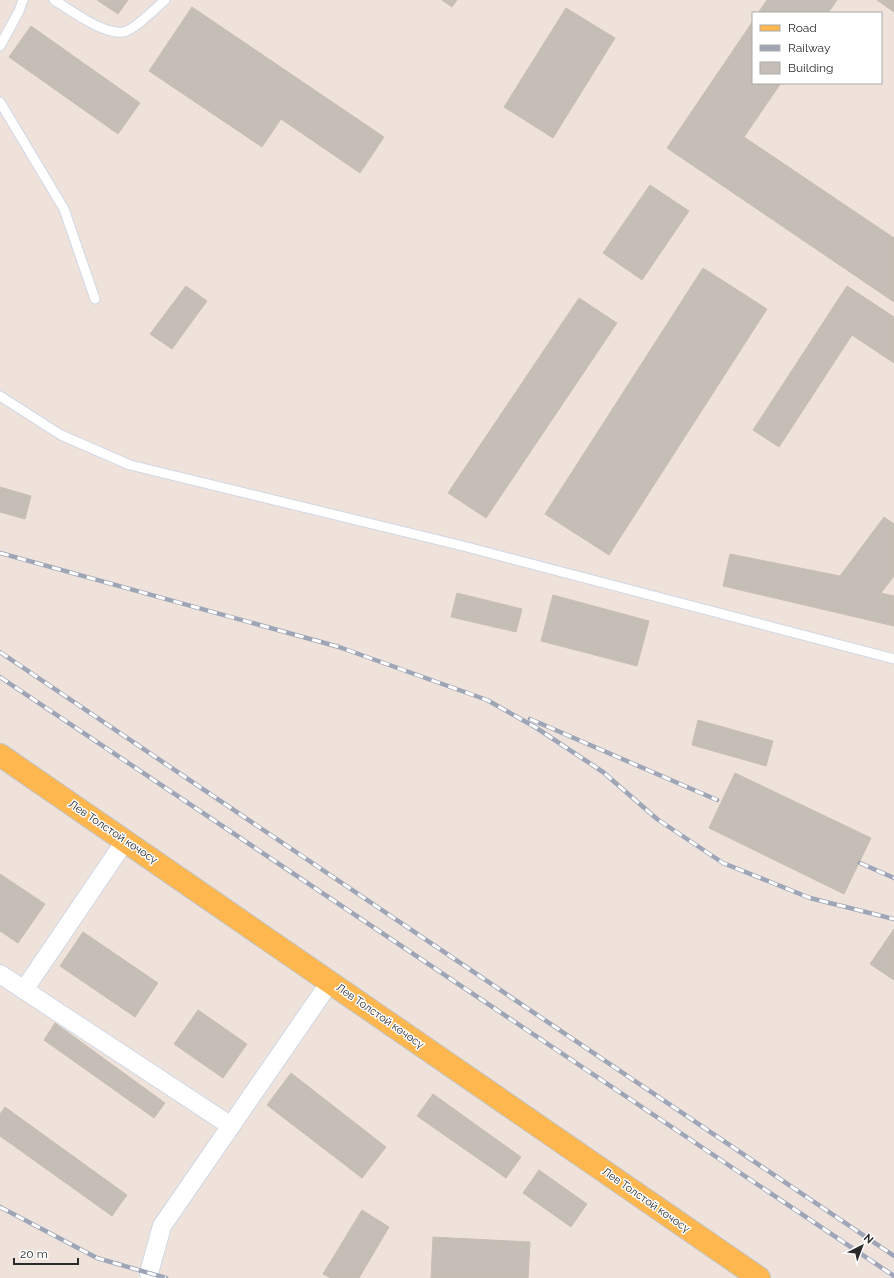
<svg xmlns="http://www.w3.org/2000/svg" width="894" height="1278" font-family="Raleway,sans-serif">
	<rect width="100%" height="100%" fill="#eee2db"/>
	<!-- building -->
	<g fill="#c5beb6" stroke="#c9beb4">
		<path d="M97,0H128L118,14Z"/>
		<path d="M442,0H457L452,7Z"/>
		<path d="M767,0H837L828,13H758Z"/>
		<path d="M877,0H894V12Z"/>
		<path d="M192,7L384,137L360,173L281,119L262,147L149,71Z"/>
		<path d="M566,8L615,38L553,138L504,107Z"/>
		<path d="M753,21V83H781L744,137L894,238V302L667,148Z"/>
		<path d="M31,26L140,103L118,134L9,57Z"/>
		<path d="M650,185L689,211L642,280L603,253Z"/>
		<path d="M703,268L767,309L609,555L545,514Z"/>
		<path d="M186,286L207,301L172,349L150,334Z"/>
		<path d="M847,286L894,317V363L852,335L779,447L753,430Z"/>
		<path d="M579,298L617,323L486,518L448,493Z"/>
		<path d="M0,487L31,496L25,519L0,512Z"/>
		<path d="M884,517L894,524V576L881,593L894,596V626L723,586L730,554L840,576Z"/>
		<path d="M457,593L522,609L516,632L451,617Z"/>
		<path d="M553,595L649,621L637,666L541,641Z"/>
		<path d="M698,720L773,741L766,766L692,745Z"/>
		<path d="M735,773L871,838L844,894L709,828Z"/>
		<path d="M0,874L45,904L18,943L0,931Z"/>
		<path d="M894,929V980L870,964Z"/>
		<path d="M83,932L158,983L135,1017L60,966Z"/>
		<path d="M198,1010L247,1044L223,1078L174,1044Z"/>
		<path d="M55,1023L165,1103L154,1118L44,1040Z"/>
		<path d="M291,1073L386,1147L362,1178L267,1105Z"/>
		<path d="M433,1094L521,1157L506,1178L417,1116Z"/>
		<path d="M5,1107L127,1195L112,1216L0,1136V1114Z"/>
		<path d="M539,1170L587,1204L571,1227L523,1193Z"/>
		<path d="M362,1210L389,1227L359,1278H331L323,1274Z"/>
		<path d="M433,1237L530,1242L528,1278H431Z"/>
	</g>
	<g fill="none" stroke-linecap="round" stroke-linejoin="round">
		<!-- service casing -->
		<g stroke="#d0d7e5" stroke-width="11">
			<g id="service">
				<path d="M54,0C71,10 103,35 123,32C133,31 157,7 165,0"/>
				<path d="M0,46L19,11L23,0"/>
				<path d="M0,102L64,209L95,299"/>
				<path d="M0,396L61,435L130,465L463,546L894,659"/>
			</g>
		</g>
		<!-- minor casing -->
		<g stroke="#d0d7e5" stroke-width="20">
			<g id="minor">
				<path d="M0,974L231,1126"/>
				<path d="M24,990L125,841"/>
				<path d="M149,1273L162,1226L330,982"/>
			</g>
		</g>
		<!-- primary casing -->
		<g stroke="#c3c3c3" stroke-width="24">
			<path id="primary" d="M0,755L759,1278"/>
		</g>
		<!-- service -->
		<use href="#service" stroke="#fff" stroke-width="9"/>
		<!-- minor -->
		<use href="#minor" stroke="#fff" stroke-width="18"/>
		<!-- primary -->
		<use href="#primary" stroke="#feb74f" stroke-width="22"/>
		<!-- rail casing -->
		<g stroke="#9da5b7" stroke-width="4.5">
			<g id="rail">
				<path d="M0,553L339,647L487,700L535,727L603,772L657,819L723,863L810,898L894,919"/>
				<path d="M0,652L894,1256"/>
				<path d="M0,677L894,1276"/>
				<path d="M530,719L717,800"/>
				<path d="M860,863L894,878"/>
				<path d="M0,1207L97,1258L166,1278"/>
			</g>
		</g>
		<!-- rail -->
		<use href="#rail" stroke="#fff" stroke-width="3" stroke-dasharray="9" stroke-linecap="butt"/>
	</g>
	<g text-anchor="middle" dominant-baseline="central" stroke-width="3" stroke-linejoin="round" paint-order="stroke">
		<!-- street labels -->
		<g font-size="11" fill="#2a2a2a" stroke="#fff">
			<text transform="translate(113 832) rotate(34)">Лев Толстой көчөсү</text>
			<text transform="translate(380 1016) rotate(35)">Лев Толстой көчөсү</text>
			<text transform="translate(646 1200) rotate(35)">Лев Толстой көчөсү</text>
		</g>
	</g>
	<!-- legend -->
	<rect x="752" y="12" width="130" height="72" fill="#ffffff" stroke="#aaaaaa"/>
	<rect x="760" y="25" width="20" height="6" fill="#feb74f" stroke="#aaaaaa"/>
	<text x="788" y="32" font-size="12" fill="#2a2a2a">Road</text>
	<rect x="760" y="45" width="20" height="6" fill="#9da5b7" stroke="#aaaaaa"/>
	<text x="788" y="52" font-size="12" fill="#2a2a2a">Railway</text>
	<rect x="760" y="62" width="20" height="12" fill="#c5beb6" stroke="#aaaaaa"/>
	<text x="788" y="72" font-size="12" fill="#2a2a2a">Building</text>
	<!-- north arrow -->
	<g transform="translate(862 1246) rotate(42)" stroke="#ffffff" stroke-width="3" paint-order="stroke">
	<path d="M0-3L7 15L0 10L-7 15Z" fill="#2a2a2a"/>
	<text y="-6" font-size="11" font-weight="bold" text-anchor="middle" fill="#2a2a2a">N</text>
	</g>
	<!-- scale -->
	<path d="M14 1258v6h64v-6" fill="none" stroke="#2a2a2a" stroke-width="2"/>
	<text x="20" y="1258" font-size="12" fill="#2a2a2a" stroke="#ffffff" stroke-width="3" paint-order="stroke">20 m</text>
</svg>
